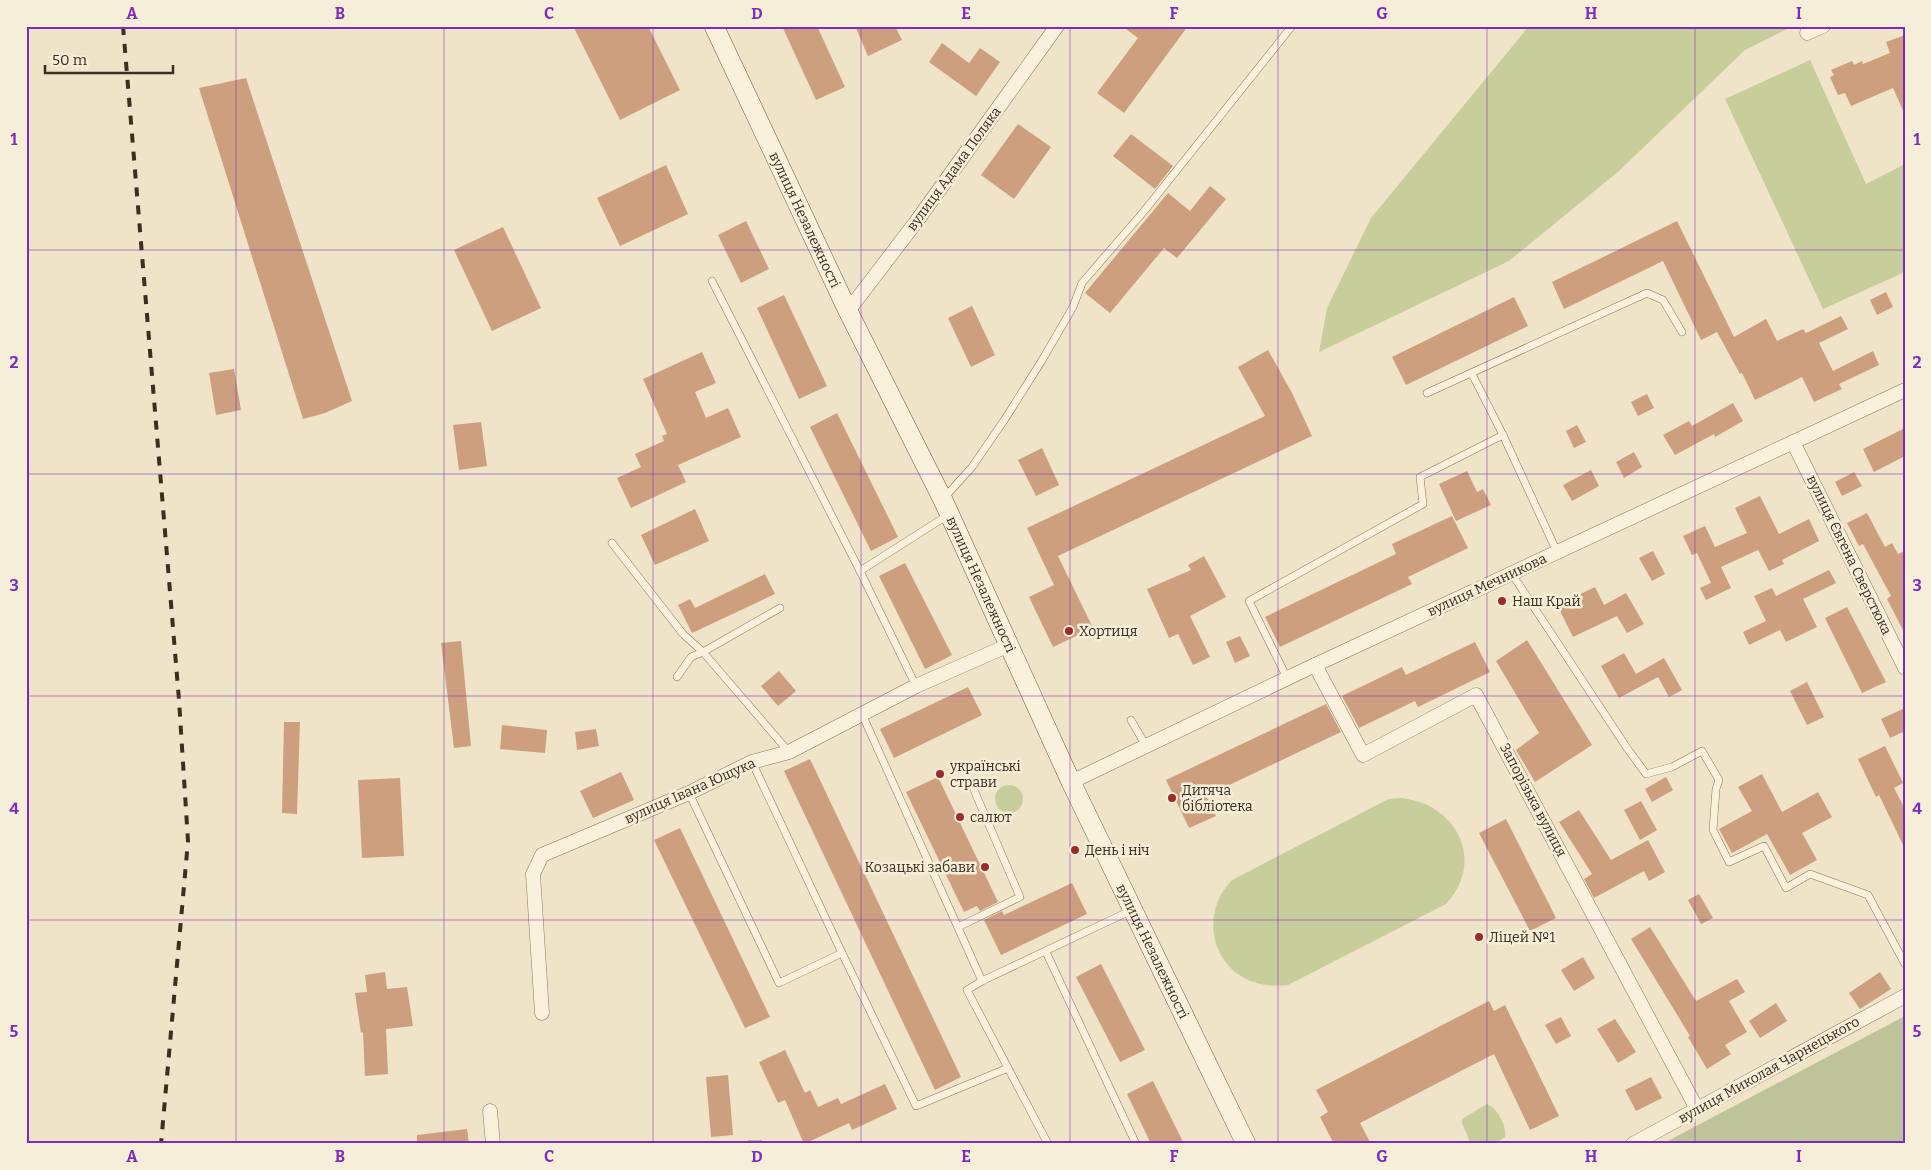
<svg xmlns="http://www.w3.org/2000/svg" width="1931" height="1170" font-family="Bitter,serif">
	<rect width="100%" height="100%" fill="#efe4c8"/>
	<!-- green -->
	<g fill="#c8ce9b">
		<path d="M1529,26H1793L1745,50L1619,171L1509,261L1319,352L1327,308L1371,218Z"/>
		<path d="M1810,60L1866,184L1905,164V272L1823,309L1725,99Z"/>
		<circle cx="1009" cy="799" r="14"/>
		<path d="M1401,798C1457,803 1486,862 1446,904L1288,985C1277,986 1267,986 1257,983C1211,970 1199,913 1232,880L1379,804L1389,799Z"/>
		<path d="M1487,1104C1498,1108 1507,1127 1505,1137L1495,1144H1471L1462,1123V1119Z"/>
	</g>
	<!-- cemetery -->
	<path fill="#bec39a" d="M1905,1016V1144H1662Z"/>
	<!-- building -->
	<g fill="#cd9f7e">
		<path d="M573,26H648L680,90L620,120Z"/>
		<path d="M782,26H817L845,87L816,100Z"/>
		<path d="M855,26H895L902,40L868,56Z"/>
		<path d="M1122,26H1188L1124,113L1097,93L1138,38Z"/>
		<path d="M1905,35V115L1893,88L1851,106L1845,93L1838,95L1830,77L1834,75L1831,70L1852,61L1854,65L1862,61L1863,64L1890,53L1886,42Z"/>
		<path d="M942,43L969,63L980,48L1000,62L976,96L929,62Z"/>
		<path d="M246,78L352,401L325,413L303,419L199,88Z"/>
		<path d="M1018,124L1051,147L1014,199L981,175Z"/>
		<path d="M1131,134L1173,166L1155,189L1113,156Z"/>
		<path d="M666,165L688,214L620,246L597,198Z"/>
		<path d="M1210,186L1226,199L1177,258L1164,248L1110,313L1085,293L1168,193L1190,211Z"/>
		<path d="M746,221L769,269L741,283L718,235Z"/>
		<path d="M1677,221L1734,337L1766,319L1777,341L1803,329L1806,333L1841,316L1848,329L1819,343L1833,371L1873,351L1879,365L1839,384L1842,389L1814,402L1802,377L1755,400L1742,373L1740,374L1717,332L1701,340L1663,261L1564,309L1552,282Z"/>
		<path d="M503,227L541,308L492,331L454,250Z"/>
		<path d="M1886,292L1893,307L1877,315L1870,300Z"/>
		<path d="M784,295L827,386L799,399L757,308Z"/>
		<path d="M1514,297L1528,326L1406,385L1392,357Z"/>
		<path d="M972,306L995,355L971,367L948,318Z"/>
		<path d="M1268,350L1292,393L1312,436L1058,556L1093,628L1053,647L1029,597L1054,585L1027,528L1265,416L1238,367Z"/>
		<path d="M702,352L716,383L695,392L706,418L728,408L741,437L678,465L686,482L631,508L617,478L641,467L635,454L664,441L662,436L667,434L643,379Z"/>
		<path d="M234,369L241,410L216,415L209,373Z"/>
		<path d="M1647,394L1654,408L1638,416L1631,402Z"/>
		<path d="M1733,403L1743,421L1715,437L1714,434L1675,455L1663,435L1689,421L1692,426Z"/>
		<path d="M837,413L898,537L871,551L810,427Z"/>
		<path d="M481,422L487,466L459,470L453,425Z"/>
		<path d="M1577,425L1586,442L1574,448L1566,431Z"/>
		<path d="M1905,428V456L1874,472L1863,449Z"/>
		<path d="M1042,448L1059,485L1036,496L1018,460Z"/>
		<path d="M1634,452L1642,467L1624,478L1616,462Z"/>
		<path d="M1591,470L1599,486L1572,501L1563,485Z"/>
		<path d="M1467,471L1477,492L1483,489L1491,505L1456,521L1439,484Z"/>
		<path d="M1854,472L1862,486L1842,496L1835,482Z"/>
		<path d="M1760,496L1779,534L1809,519L1819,541L1782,560L1784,564L1769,571L1758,550L1721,567L1731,588L1706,600L1700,588L1711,583L1697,553L1692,555L1683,536L1705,526L1715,547L1747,533L1735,508Z"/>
		<path d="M695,509L709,541L655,565L641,535Z"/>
		<path d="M1867,513L1885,547L1892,543L1898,554L1905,551V634L1887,599L1891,596L1863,544L1859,546L1847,523Z"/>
		<path d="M1452,516L1468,548L1408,577L1412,584L1280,647L1265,617L1396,554L1392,544Z"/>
		<path d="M1653,551L1665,574L1652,581L1639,558Z"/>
		<path d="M1204,556L1226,597L1190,616L1210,657L1193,665L1178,634L1169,638L1147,589L1191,570L1188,565Z"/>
		<path d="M905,563L952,655L925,669L879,576Z"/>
		<path d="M1829,570L1836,583L1803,599L1817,627L1786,642L1780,630L1749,645L1743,632L1766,621L1754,596L1772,588L1776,596Z"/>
		<path d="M765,574L775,594L692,633L678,605L690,599L695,608Z"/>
		<path d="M1595,587L1604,605L1626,593L1644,624L1627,633L1617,616L1573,637L1557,605Z"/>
		<path d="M1847,607L1886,682L1862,693L1825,618Z"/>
		<path d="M1240,636L1250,656L1235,663L1226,642Z"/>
		<path d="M1527,640L1592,745L1535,782L1516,750L1539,733L1496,661Z"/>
		<path d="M461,641L471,746L454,748L441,643Z"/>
		<path d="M1475,642L1490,672L1418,707L1415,701L1359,728L1342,696L1402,667L1406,675Z"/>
		<path d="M1624,653L1636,674L1664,658L1682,690L1669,697L1658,677L1619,698L1601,666Z"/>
		<path d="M779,671L796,691L778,706L761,686Z"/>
		<path d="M1807,682L1824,717L1807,725L1790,691Z"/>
		<path d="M968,687L982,715L894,758L880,729Z"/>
		<path d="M1326,704L1341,732L1206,796L1216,816L1189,828L1166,780Z"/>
		<path d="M1905,708V731L1890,738L1881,719Z"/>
		<path d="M284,722H300L297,814L282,813Z"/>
		<path d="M502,725L547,730L545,753L500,749Z"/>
		<path d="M596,729L599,746L577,750L575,732Z"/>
		<path d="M1885,746L1903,783L1894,788L1905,809V849L1879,795L1876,797L1858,759Z"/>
		<path d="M810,759L961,1077L935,1090L784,771Z"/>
		<path d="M621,772L634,800L593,818L580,791Z"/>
		<path d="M1762,774L1782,812L1818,792L1832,817L1802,833L1817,860L1790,875L1767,834L1732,853L1719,829L1752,811L1738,787Z"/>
		<path d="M938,777L998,902L980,911L977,906L964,912L906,792Z"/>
		<path d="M1666,777L1673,790L1652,802L1645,789Z"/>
		<path d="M400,778L404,856L362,858L358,780Z"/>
		<path d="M1641,801L1657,830L1640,840L1624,810Z"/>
		<path d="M1579,810L1611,860L1648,840L1665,872L1649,881L1644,871L1594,898L1584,879L1592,874L1559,822Z"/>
		<path d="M1506,819L1556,918L1530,931L1479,833Z"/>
		<path d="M680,828L770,1017L745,1028L654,840Z"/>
		<path d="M1072,883L1087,914L1001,955L984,920L1002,911L1004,915Z"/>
		<path d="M1699,894L1713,918L1701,924L1688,900Z"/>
		<path d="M1650,927L1696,1001L1737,979L1745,992L1729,1001L1747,1032L1725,1045L1731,1054L1707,1069L1688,1037L1690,1036L1631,939Z"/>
		<path d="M1583,957L1595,978L1574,991L1561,970Z"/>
		<path d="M1101,964L1145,1050L1120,1062L1076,977Z"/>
		<path d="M385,972L387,989L407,987L413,1026L386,1029L388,1074L365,1076L363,1032L361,1033L355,993L367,992L365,975Z"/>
		<path d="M1880,972L1891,989L1860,1009L1849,993Z"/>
		<path d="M1489,1001L1494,1011L1505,1005L1559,1116L1530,1130L1494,1054L1360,1123L1371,1144H1334L1320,1117L1328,1112L1316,1090Z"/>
		<path d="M1776,1003L1787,1021L1760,1038L1749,1021Z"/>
		<path d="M1561,1017L1571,1036L1556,1044L1545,1025Z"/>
		<path d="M1615,1019L1636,1052L1618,1063L1597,1029Z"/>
		<path d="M785,1050L805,1093L810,1090L818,1107L838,1098L841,1104L885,1084L897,1109L852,1130L849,1123L804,1144L785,1100L778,1103L759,1062Z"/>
		<path d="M728,1075L733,1135L711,1137L706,1077Z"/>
		<path d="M1651,1077L1662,1098L1636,1111L1625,1090Z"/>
		<path d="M1153,1081L1184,1144H1151L1127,1094Z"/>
		<path d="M467,1129L469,1144H417V1135Z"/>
	</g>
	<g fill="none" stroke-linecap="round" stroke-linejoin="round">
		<!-- service casing -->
		<g stroke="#8c765c" stroke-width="8">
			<g id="service">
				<path d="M712,281L860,571L916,686"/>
				<path d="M1472,374L1503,435"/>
				<path d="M1427,393L1647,293L1663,300L1682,332"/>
				<path d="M944,498L972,467L1005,419L1041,362L1073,307L1082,283L1145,210L1292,26"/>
				<path d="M612,543L683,634L703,652L789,752"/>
				<path d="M860,571L948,515"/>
				<path d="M1512,574L1627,748L1646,774L1672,767L1702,751L1719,780L1716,789L1713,830L1729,862L1764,846L1786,888L1810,874L1868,895L1905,964"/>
				<path d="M677,677L691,657L703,652L780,608"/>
				<path d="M1287,678L1249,601L1423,504L1420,477L1503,435L1557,552"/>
				<path d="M862,714L982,981L1132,910"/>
				<path d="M1131,720L1146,746"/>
				<path d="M689,793L779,983L842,953L752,762"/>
				<path d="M958,927L1020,897L974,790"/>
				<path d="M1046,952L1136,1144"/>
				<path d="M842,953L916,1106L1008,1068"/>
				<path d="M982,981L967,990L1048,1144"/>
				<path d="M751,1144H759"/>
			</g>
		</g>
		<!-- minor casing -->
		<g stroke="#8c765c" stroke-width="15">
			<g id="minor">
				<path d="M1807,33L1823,26"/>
				<path d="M848,311L916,222L1057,26"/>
				<path d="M1793,442L1905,668"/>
				<path d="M1315,665L1363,755L1476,695L1697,1109"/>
				<path d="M1071,782L1315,665L1905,390"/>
				<path d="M542,1013L533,874L542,855L689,793L752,762L789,752L916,686L1009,645"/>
				<path d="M490,1111L493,1144"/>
				<path d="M1633,1144L1905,996"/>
			</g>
		</g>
		<!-- secondary casing -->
		<g stroke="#6e573f" stroke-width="20">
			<g id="secondary">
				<path id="s1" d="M714,26L848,311L943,500L1071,782L1246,1144"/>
			</g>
		</g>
		<!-- service -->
		<use href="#service" stroke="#f9f1dc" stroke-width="7"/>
		<!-- minor -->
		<use href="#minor" stroke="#f9f1dc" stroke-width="14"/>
		<!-- secondary -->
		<use href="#secondary" stroke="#f9f1dc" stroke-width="19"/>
		<!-- rail -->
		<path stroke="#3c2e20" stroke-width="4" stroke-dasharray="9 9" stroke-linecap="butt" d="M123,26L179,700L188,841L161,1144"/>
	</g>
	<!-- grid -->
	<path fill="none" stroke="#7b2cbf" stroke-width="1" stroke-opacity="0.55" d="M236,26V1144M444,26V1144M653,26V1144M861,26V1144M1070,26V1144M1278,26V1144M1487,26V1144M1695,26V1144M26,250H1905M26,474H1905M26,696H1905M26,920H1905"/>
	<!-- markers -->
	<g fill="#9c2c2c" stroke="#f6eed8" stroke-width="2">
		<circle cx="1502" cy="601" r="5"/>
		<circle cx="1069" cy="631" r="5"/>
		<circle cx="940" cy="774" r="5"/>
		<circle cx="1172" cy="798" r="5"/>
		<circle cx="960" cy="817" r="5"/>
		<circle cx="1075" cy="850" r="5"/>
		<circle cx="985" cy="867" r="5"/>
		<circle cx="1479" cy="937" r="5"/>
	</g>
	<g text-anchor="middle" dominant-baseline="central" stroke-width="5" stroke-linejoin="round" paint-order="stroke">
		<!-- street labels -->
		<g font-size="14" fill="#3c2e20" stroke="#f6eed8">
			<text transform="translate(954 169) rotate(-54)">вулиця Адама Поляка</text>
			<text stroke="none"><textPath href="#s1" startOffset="214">вулиця Незалежності</textPath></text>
			<text transform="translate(1849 555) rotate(64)">вулиця Євгена Сверстюка</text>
			<text stroke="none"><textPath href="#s1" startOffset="619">вулиця Незалежності</textPath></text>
			<text transform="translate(1487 585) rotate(-25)">вулиця Мечникова</text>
			<text transform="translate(690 791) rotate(-24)">вулиця Івана Ющука</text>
			<text transform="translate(1533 800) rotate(62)">Запорізька вулиця</text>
			<text stroke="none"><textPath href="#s1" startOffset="1024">вулиця Незалежності</textPath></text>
			<text transform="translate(1769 1070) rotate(-29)">вулиця Миколая Чарнецького</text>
		</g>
		<!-- poi labels -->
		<g font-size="14" fill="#3c2e20" stroke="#f6eed8" text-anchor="start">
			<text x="1512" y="601">Наш Край</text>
			<text x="1079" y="631">Хортиця</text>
			<text x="950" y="766">українські<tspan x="950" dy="16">страви</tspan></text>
			<text x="1182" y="790">Дитяча<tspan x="1182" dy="16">бібліотека</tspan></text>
			<text x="970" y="817">салют</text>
			<text x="1085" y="850">День і ніч</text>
			<text x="975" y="867" text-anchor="end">Козацькі забави</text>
			<text x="1489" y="937">Ліцей №1</text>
		</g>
	</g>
	<!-- border -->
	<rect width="1931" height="1170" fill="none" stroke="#f6eed8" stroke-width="55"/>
	<!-- scale -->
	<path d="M45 65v8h128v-8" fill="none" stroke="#3c2e20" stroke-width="2.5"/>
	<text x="52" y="65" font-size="15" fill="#3c2e20" stroke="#f6eed8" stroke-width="4" paint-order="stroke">50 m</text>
	<rect x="28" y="28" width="1876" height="1114" fill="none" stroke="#7b2cbf" stroke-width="2"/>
	<g font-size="16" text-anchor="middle" font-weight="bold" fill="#7b2cbf">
		<text x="132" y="19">A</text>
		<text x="340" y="19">B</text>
		<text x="549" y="19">C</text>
		<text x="757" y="19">D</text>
		<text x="966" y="19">E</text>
		<text x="1174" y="19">F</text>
		<text x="1382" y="19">G</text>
		<text x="1591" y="19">H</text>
		<text x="1799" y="19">I</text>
		<text x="14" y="145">1</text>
		<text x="1917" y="145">1</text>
		<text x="14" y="368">2</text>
		<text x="1917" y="368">2</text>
		<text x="14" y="591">3</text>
		<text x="1917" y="591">3</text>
		<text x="14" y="814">4</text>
		<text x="1917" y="814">4</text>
		<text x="14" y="1037">5</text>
		<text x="1917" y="1037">5</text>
		<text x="132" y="1162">A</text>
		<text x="340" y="1162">B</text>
		<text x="549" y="1162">C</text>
		<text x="757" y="1162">D</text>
		<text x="966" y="1162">E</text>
		<text x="1174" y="1162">F</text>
		<text x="1382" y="1162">G</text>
		<text x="1591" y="1162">H</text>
		<text x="1799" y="1162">I</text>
	</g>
</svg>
